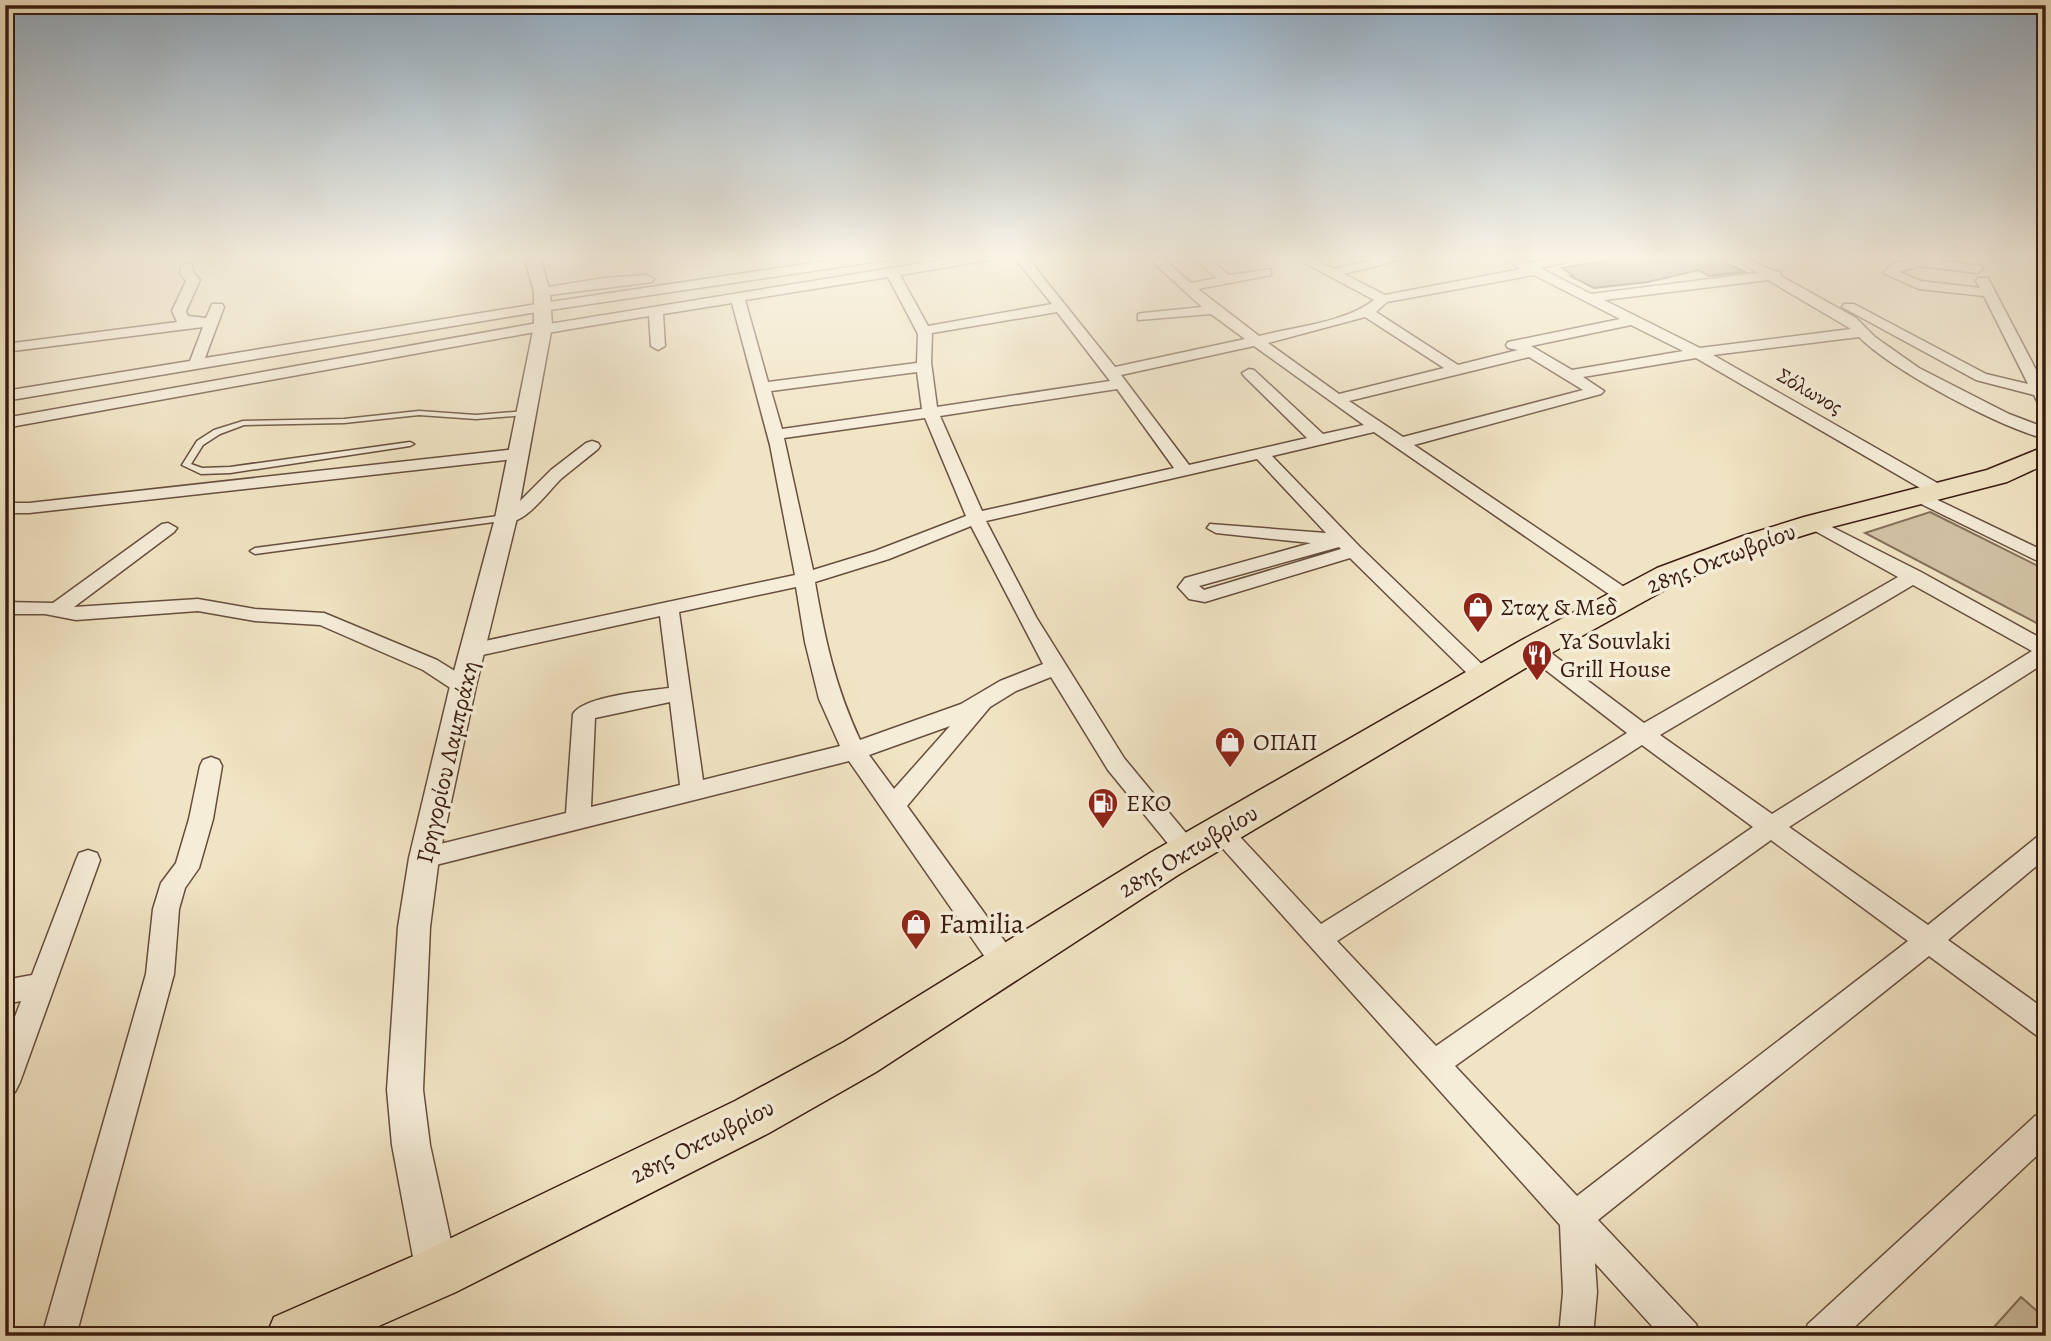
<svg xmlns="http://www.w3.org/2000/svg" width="2051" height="1341" font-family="Alegreya,serif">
	<rect width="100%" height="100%" fill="#f1e4c4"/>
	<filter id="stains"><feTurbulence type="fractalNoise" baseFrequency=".00286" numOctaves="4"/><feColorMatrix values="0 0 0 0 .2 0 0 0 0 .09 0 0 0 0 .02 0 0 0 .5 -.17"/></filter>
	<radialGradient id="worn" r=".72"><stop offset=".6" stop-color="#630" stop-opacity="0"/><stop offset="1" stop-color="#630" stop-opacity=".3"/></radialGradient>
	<!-- green -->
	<g fill="#d2c2a5" stroke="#856f5a" stroke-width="2">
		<path d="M1930,512L2046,570V628L1865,533Z"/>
		<path d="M2021,1297L2046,1319V1336H1986Z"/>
	</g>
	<!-- building -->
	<path fill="#98846e" stroke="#381c10" stroke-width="2" d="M1628,256H1725L1726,263L1745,272L1709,276L1699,270L1648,282L1594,288L1570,276L1573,275L1562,268Z"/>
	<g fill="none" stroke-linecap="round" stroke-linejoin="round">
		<!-- service casing -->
		<g stroke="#664e3d" stroke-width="3">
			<g id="service">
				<path d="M419,411L476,415L526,411L530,413L526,415L476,419L419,415L344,423L244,425L220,434L203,445L191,464L202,468L230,467L410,442L414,444L410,446L230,473L201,474L182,465L197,441L214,430L243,421L344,419Z"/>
				<path d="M506,515L510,518L509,520L255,554L250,551L255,548Z"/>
			</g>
		</g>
		<!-- minor casing -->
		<g stroke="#664e3d" stroke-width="3">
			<g id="minor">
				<path d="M859,256H892L886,260L543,311L5,401V391L190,361L203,327L5,352V344L177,322L172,311L186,281L180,273L181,267L187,263L192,264L193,272L200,280L186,311L188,316L206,318L212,304H222L224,307L205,358L543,303Z"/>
				<path d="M966,256H996L990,260L900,275L928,326L1052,304L1013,256H1026L1115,367L1245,339L1211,314L1138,320V314L1143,313L1202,307L1146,256H1160L1191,283L1216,278L1192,256H1206L1229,275L1271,269V275L1198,289L1259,336C1294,327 1347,322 1374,300L1292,256H1308L1333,269L1391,256H1415L1344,274L1385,295L1521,269L1500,256H1516L1529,263L1567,256V262L1540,268L1591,294L1757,273L1730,256C1752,256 1760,269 1780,272L1781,276L1856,318L1875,337L1919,368L2009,414L2046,428V439C1999,427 1893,371 1859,337L1713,355L1946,488L1949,492L1946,496H1934L1696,358L1583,377L1604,391L1601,394L1414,445L1633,593L1636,597L1633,601H1619L1374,432L1272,456L1360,547L1491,673L1495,678L1491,683L1484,685L1477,683L1350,558L1205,602L1189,599L1178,587L1185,578L1311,543L1216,533L1207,528L1210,524L1326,533L1257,459L986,521L1036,617L1124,758L1200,850L1197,857L1188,860L1179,857L1108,770L1051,677L1016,691L990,707L907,806L1016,957L1019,965L1016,973L1006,977L996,973L849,761L424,868L415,865L412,858L415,851L424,848L566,813L573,714C584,696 647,691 669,688L660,616L473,657L466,655L463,650L466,645L795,575L770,445L732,303L663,314L665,346L658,350L651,346L649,316L541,334L535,332L5,428V418L543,322L549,324ZM1534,275L1620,319L1508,342L1506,345L1508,348L1518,350L1458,365L1376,312L1387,302ZM888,277L918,334L917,363L768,382L745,300ZM1768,280L1851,329L1700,348L1604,300ZM1057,312L1110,381L937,407L931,362L932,333ZM1365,317L1444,368L1339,394L1268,343ZM1631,325L1683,351L1572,370L1531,346ZM1254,346L1364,425L1323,434L1254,370L1249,369L1242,373L1244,376L1307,438L1189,465L1121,375ZM1529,357L1583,390L1403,437L1349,401ZM917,372L922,409L782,429L771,391ZM1117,389L1174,468L982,511L940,416ZM925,418L966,516L875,551L813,570L784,438ZM971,526L1043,664L1000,681L961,704L860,740C835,686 825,640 815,582L889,559ZM1339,547L1341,549L1204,590L1199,586ZM796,587L805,642L819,699L840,746L703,780L679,612ZM670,702L680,785L591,807L595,718ZM950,726L894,789L869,755Z"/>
				<path d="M1919,258L1982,266L1983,269L1977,273L1919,266L1899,272L1921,281L1980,288L1976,281L1978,278H1988L2046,389V409L2040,407L2034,395L1976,380L1842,307L1844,304H1854L1986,374L2028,384L1984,296L1919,289L1883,273L1893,264Z"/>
				<path d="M647,275L654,279L652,282L542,296L535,292L542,288L604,278Z"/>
				<path d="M592,441L598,443L600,446L598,449C586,459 574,468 562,478C546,493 524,528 500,522L497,518L516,505L551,470L586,443Z"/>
				<path d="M517,449L525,454L523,458L29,513H5V503H29Z"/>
				<path d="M1921,492L2046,552V565L1915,501L1912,497L1915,493Z"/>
				<path d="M1814,518L1921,572L2046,641V662L1789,827L1928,925L2037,837L2046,834V858L1948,940L2046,1010V1039L2036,1035L1929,956L1598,1220L1696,1324L1701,1336H1661L1595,1263L1597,1292L1593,1336H1559L1563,1292L1560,1225L1208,832L1211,825L1220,822L1229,825L1321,924L1627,733L1525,654L1522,649L1525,644H1539L1644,723L1898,577L1808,527L1805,523ZM1913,585L2032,651L1772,814L1660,735ZM1642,745L1753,827L1436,1046L1337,941ZM1771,840L1908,941L1577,1196L1455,1066Z"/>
				<path d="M168,523L177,528L174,532L74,607L198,599L255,609L324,613L437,660L471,681L474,686L471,691L463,693L455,691L423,670L320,625L255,621L198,611L76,620L45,614H5V602L53,603L162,524Z"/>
				<path d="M211,757L219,760L222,766L213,819L199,868L185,888L179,909L174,974L76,1336H42L146,974L153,909L161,883L176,863L189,819L200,766L203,760Z"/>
				<path d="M88,850L97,853L100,860L20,1082L15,1092L5,1096V1043L21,1001L5,1004V980L32,975L76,860L79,853Z"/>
				<path d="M2046,1111V1147L1845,1336H1803L1808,1324L2035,1116Z"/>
			</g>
		</g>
		<!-- tertiary casing -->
		<g stroke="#664e3d" stroke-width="3">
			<path id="tertiary" d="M524,256H540L550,292L552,326L517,518L476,686L439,858L430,927L423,1090L430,1145L458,1273L452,1288L437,1294L422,1288L416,1273L392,1145L387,1090L398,927L409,858L450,686L495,518L534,326V292Z"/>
		</g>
		<!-- primary casing -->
		<g stroke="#381c10" stroke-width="3">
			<path id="primary" d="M2046,446V464L2007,482L1824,529L1763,548L1679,582L1544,657L1178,875L876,1072L769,1133L456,1292L356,1336H266L274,1317L418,1254L735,1101L844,1042L1150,853L1520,641L1657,568L1743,536L1804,517L1987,470Z"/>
		</g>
		<!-- service -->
		<use href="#service" fill="#f6edd9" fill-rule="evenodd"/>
		<!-- minor -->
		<use href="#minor" fill="#f6edd9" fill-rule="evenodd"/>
		<!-- tertiary -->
		<use href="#tertiary" fill="#f6edd9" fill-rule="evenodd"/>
		<!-- primary -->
		<use href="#primary" fill="#f1e4c4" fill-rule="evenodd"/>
	</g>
	<!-- sky -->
	<linearGradient id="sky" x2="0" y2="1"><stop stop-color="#92acc1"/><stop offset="0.58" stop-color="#f9f3e4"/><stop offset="1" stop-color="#f9f3e4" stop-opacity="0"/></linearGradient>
	<rect width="2051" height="444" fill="url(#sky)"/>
	<!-- icons -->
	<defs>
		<g id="shop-pin" transform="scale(1.575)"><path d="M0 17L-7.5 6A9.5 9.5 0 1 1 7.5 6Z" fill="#8f2418" stroke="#f6edd9"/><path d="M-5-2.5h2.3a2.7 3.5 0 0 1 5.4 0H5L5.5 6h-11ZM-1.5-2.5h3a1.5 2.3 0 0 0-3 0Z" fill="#fff"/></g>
		<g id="restaurant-pin" transform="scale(1.575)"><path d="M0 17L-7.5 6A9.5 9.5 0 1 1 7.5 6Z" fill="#8f2418" stroke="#f6edd9"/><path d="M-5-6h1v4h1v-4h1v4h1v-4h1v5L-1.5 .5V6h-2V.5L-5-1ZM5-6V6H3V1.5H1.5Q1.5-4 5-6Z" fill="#fff"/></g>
		<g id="fuel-pin" transform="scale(1.575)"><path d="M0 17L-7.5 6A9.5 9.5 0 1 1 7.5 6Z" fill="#8f2418" stroke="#f6edd9"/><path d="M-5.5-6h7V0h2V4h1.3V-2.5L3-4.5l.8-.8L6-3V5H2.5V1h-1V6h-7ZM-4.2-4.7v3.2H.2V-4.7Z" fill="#fff"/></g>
	</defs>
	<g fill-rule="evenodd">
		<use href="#shop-pin" x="1478" y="607"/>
		<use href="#restaurant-pin" x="1537" y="655"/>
		<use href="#shop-pin" x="1230" y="742"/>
		<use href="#fuel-pin" x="1103" y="803"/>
		<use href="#shop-pin" x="916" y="924"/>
	</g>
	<g text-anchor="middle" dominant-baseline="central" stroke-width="7" stroke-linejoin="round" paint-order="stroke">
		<!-- far-street labels -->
		<g font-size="21" fill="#381c10" stroke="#f6edd9">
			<text transform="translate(1810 391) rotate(30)">Σόλωνος</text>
		</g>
		<!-- street labels -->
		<g font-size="24" fill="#381c10" stroke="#f6edd9">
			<text transform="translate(1721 558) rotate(-21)">28ης Οκτωβρίου</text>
			<text transform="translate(447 762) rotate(-77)">Γρηγορίου Λαμπράκη</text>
			<text transform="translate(1188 851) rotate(-31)">28ης Οκτωβρίου</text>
			<text transform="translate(702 1141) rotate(-27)">28ης Οκτωβρίου</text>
		</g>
		<!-- poi labels -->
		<g font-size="24" fill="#381c10" stroke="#f6edd9" text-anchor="start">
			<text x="1501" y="607">Σταχ &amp; Μεδ</text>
			<text x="1560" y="641">Ya Souvlaki<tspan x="1560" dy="28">Grill House</tspan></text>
			<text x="1253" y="742">ΟΠΑΠ</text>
			<text x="1126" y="803">EKO</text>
		</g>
		<!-- near-poi labels -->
		<g font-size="28" fill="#381c10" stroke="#f6edd9" text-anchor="start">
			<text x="939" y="924">Familia</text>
		</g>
	</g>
	<!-- margin -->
	<rect width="2051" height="1341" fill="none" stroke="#f1e4c4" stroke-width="28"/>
	<rect x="7" y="7" width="2037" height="1327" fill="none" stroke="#381c10" stroke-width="3.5"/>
	<rect x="14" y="14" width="2023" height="1313" fill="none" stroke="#381c10" stroke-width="2"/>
	<rect width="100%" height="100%" filter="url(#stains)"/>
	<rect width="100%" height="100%" fill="url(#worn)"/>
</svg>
